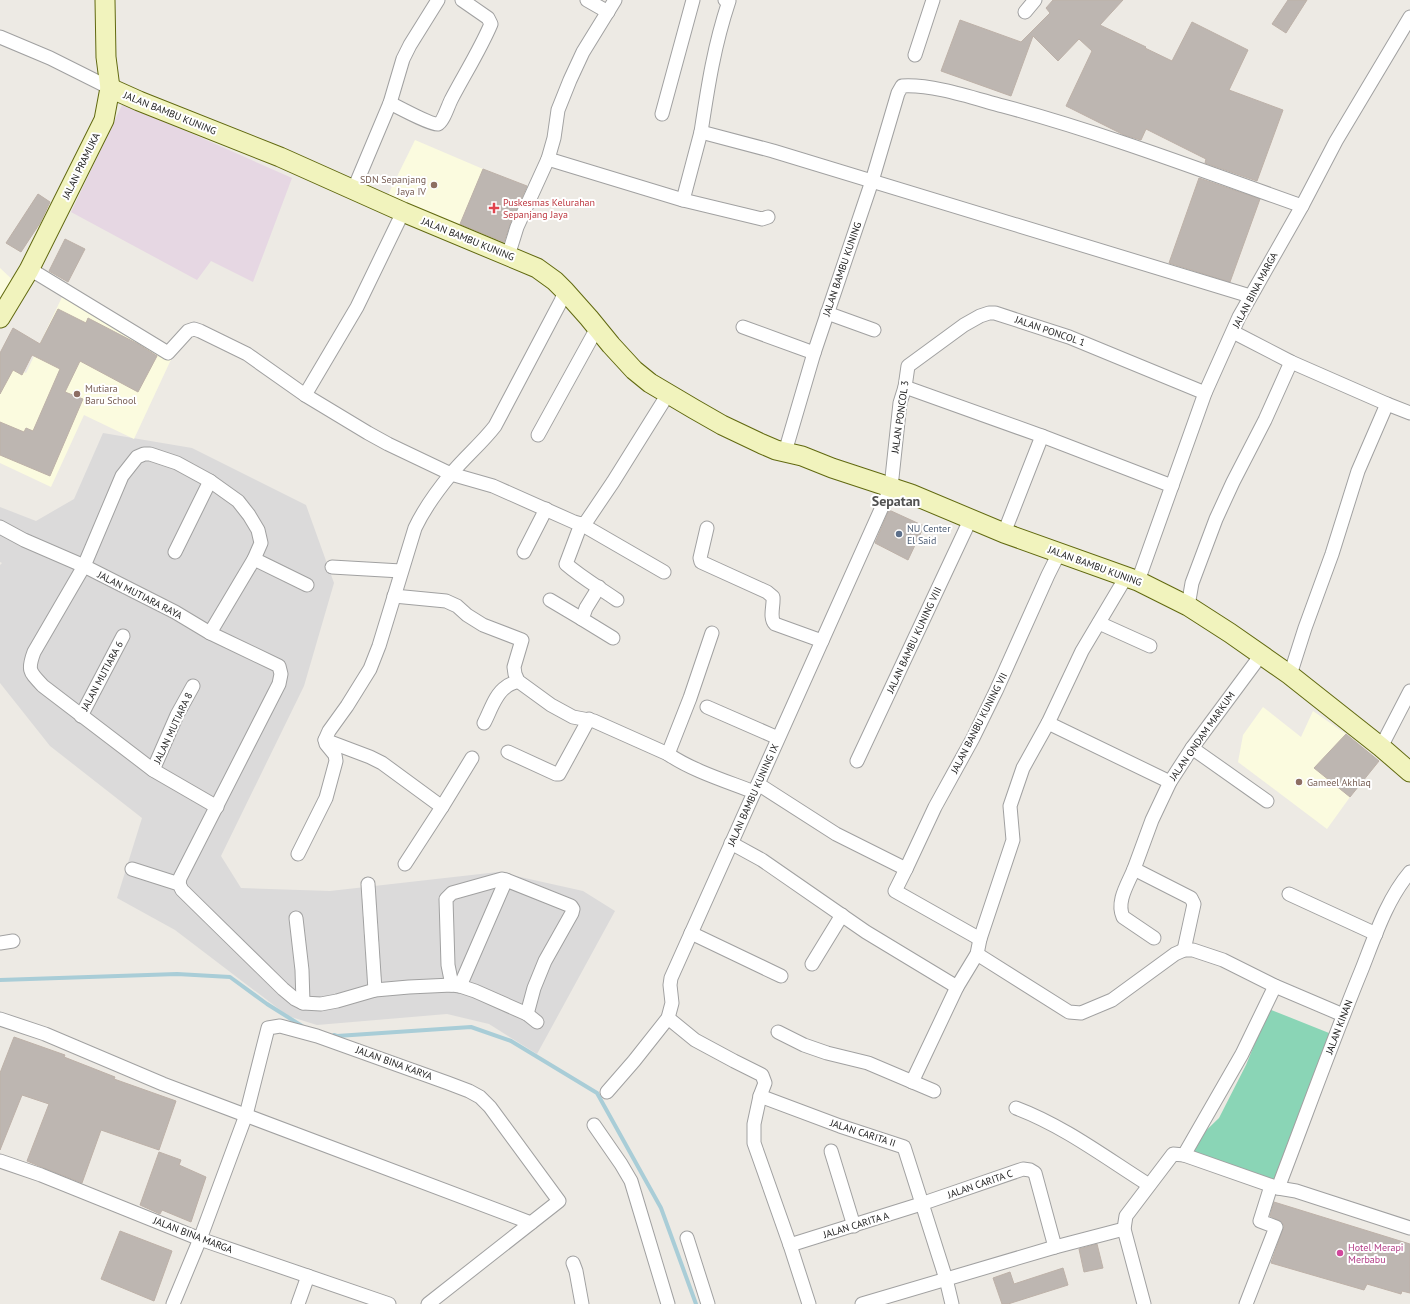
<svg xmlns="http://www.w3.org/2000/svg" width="1410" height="1304" font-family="'PT Sans',sans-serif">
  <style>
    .residential { fill: #dbdada }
    .industrial { fill: #e6d7e3 }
    .education { fill: #fbfbdf }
    .pitch { fill: #8ad5b6 }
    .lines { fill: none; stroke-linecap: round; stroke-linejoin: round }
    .stream { stroke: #a9cdd7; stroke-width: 4 }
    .building { fill: #bdb6b1; stroke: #bdb1a8 }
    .street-casing { stroke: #a1a1a1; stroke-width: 15 }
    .secondary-casing { stroke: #616910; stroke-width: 21 }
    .street { stroke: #fff; stroke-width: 13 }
    .secondary { stroke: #f1f3bd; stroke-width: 19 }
    .education-dot { fill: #8d6e63; stroke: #fff; stroke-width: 1.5 }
    .health-dot { fill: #e0444e; stroke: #fff; stroke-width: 1.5 }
    .service-dot { fill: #5c6f8a; stroke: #fff; stroke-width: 1.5 }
    .hotel-dot { fill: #d1479c; stroke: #fff; stroke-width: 1.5 }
    .labels { text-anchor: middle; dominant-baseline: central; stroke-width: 4; stroke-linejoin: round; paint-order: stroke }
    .street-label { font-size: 10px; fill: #1d1d1d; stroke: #fff }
    .education-label { font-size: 10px; fill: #785e54; stroke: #fff; text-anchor: start }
    .health-label { font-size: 10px; fill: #be3a42; stroke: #fff; text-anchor: start }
    .service-label { font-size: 10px; fill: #4e5e75; stroke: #fff; text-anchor: start }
    .hotel-label { font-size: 10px; fill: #b23c85; stroke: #fff; text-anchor: start }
    .district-label { font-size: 14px; font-weight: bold; fill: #505050; stroke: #fff }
  </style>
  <rect width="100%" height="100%" fill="#edeae4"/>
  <path class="residential" d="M 103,433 L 192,448 L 306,505 L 334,583 L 304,686 L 221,856 L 241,888 L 330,891 L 498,872 L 583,891 L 615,911 L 537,1054 L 489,1024 L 447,1014 L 317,1025 L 288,1016 L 175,930 L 117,898 L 142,818 L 50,746 L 0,683 L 0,565 L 2,563 L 0,562 L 0,507 L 36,521 L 74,499 Z"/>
  <path class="industrial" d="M 123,103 L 292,178 L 253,282 L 211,261 L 197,280 L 71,212 Z"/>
  <g class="education">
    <path d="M 415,140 L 483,169 L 458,229 L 385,201 Z"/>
    <path d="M 0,268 L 16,283 L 0,310 Z"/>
    <path d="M 62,297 L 175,351 L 134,439 L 84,415 L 51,487 L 0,463 L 0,361 L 26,373 Z"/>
    <path d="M 1263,707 L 1301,737 L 1313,711 L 1346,734 L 1315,768 L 1350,797 L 1327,829 L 1238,762 L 1243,735 Z"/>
  </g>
  <path class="pitch" d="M 1269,1009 L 1334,1035 L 1277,1185 L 1187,1149 L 1219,1118 L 1246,1065 Z"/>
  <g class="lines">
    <g class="stream">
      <path d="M 0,980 L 177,974 L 230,977 L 267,1004 L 302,1026"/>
      <path d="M 334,1035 L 337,1036 L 471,1027 L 511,1041 L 597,1093 L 661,1208 L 696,1304"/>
    </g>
  </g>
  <g class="building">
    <path d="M 1053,0 L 1123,0 L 1100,25 L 1146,47 L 1145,48 L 1172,61 L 1192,22 L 1248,50 L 1229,90 L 1283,110 L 1257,181 L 1205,163 L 1206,159 L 1146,129 L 1141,140 L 1124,135 L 1066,106 L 1092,51 L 1079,39 L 1058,61 L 1033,36 L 1011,96 L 941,71 L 960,20 L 1021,42 L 1050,13 L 1046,8 Z"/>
    <path d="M 1288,0 L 1307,0 L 1286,33 L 1272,24 Z"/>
    <path d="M 483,169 L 527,186 L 510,224 L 504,242 L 460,224 Z"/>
    <path d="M 1199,178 L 1260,199 L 1230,282 L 1169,263 Z"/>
    <path d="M 38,194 L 50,202 L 40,223 L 21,252 L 6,243 Z"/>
    <path d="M 65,239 L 85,249 L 68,282 L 49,271 Z"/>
    <path d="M 58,309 L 86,323 L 88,318 L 138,344 L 157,356 L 138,392 L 80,361 L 65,392 L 83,399 L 50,476 L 0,455 L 0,422 L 24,432 L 26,428 L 33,431 L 60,369 L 32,355 L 22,375 L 13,370 L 0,394 L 0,353 L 13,328 L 40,344 Z"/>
    <path d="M 889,510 L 924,526 L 908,560 L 875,543 Z"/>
    <path d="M 1346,734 L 1379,761 L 1350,797 L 1314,768 Z"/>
    <path d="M 14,1037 L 65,1055 L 64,1057 L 115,1077 L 114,1079 L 176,1101 L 159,1150 L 101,1130 L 82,1183 L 39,1166 L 27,1161 L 49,1104 L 22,1095 L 0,1150 L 0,1073 Z"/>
    <path d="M 159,1152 L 181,1160 L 179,1165 L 206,1177 L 191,1222 L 162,1210 L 160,1214 L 140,1205 Z"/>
    <path d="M 1274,1202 L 1410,1244 L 1410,1293 L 1402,1291 L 1401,1294 L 1367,1284 L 1364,1290 L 1271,1263 L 1284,1226 L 1282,1222 L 1270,1216 Z"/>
    <path d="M 120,1231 L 172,1251 L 154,1301 L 101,1279 Z"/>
    <path d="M 1097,1244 L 1103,1268 L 1084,1272 L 1079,1249 Z"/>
    <path d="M 1063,1268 L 1068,1285 L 1008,1304 L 1002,1304 L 993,1278 L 1010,1272 L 1014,1284 Z"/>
  </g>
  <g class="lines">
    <defs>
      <g id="street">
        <path d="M 587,0 L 608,12"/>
        <path d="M 725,0 L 729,1 C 714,46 708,86 701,132 L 773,151 L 1250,296"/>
        <path d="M 1025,12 L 1035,0"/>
        <path d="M 0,37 L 50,58 L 110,88"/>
        <path d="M 915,55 L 933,0"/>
        <path d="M 390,103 C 398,107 431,125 438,124 C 443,122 448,106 451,100 C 464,75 480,50 491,24 L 488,18 L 462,0"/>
        <path d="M 662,114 L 693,0"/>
        <path d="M 548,159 L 683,200 L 762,219 L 768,217"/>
        <path d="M 353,191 L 390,103 L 403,59 L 410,45 L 438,0"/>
        <path d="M 683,200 L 701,132"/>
        <path d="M 508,256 L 517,227 L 548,159 L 554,138 L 558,110 L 570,80 L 583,52 L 615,0"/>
        <path d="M 29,270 L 38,274 L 168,353 L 188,331 L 194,329 L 200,331 L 247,354 L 305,395 L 368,433 L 388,444 L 451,474 L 493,486 L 574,522 L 581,524 L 664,572"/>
        <path d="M 827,313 L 874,330"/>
        <path d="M 743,327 L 814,353"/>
        <path d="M 1233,332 L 1291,362 L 1387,404 L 1410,413"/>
        <path d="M 905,387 L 1042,436 L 1172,486"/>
        <path d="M 305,395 L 357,307 L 403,212"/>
        <path d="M 538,435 L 597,328"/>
        <path d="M 785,452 L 814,353 L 872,181 L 898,93 L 902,86 C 933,84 973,98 1003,106 C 1104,133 1203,171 1302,206"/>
        <path d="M 0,527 L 24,540 L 84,566 L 175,612 L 210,633 L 279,666 L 281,674 L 279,684 L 180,878 L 179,884"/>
        <path d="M 707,528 L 700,558 L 701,562 L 767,592 L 773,597 C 774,605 769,618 775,624 L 822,641"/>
        <path d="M 1004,533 L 1042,436"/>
        <path d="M 175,552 L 210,481"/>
        <path d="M 524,552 L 546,509"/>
        <path d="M 254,559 L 307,585"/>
        <path d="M 332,567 L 401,571"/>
        <path d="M 1138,581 L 1205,393 L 1239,317 L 1302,206 L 1336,141 L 1410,17"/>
        <path d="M 599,587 L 586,608 L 582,619 L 613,638"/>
        <path d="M 394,596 L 446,601 L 457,606 L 467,615 L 483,625 L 522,640 L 514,667 L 515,674 L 518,681 L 551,705 L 573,717 L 594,721 L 668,754 L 690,698 L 712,633"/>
        <path d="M 550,600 L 582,619"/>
        <path d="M 617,600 C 600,588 582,578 566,564 L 581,524 L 586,522 L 613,482 L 668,394"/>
        <path d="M 1188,606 L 1192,583 L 1216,519 L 1233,482 L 1265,420 L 1291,362"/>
        <path d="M 1099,623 L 1150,646"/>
        <path d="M 210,633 L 254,559 L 261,543 L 258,530 L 249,515 L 238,501 L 210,481 L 177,463 L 150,454 L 144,454 L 137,457 L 122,476 L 84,566 L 34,652 C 27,671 30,672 43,686 L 153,770 L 217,807"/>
        <path d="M 1290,675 L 1305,628 L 1332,554 L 1358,471 L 1387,404"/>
        <path d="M 707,707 L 778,738"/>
        <path d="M 81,716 L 123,636"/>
        <path d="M 484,723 C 490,712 495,694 506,687 C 509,684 514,683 518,681"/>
        <path d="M 1048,723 L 1170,782"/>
        <path d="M 325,740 L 370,757 L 382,763 L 442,807 L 472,758"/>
        <path d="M 1381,747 L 1410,691"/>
        <path d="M 1192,748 L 1267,801"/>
        <path d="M 508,752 L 556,774 L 559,774 L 589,719"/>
        <path d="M 668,754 C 693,771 726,781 754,792"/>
        <path d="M 857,761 L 971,518"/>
        <path d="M 153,770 L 177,715 L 193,686"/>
        <path d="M 758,784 L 836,834 L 906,869"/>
        <path d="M 731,843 L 762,860 L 866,932 L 957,987"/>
        <path d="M 298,854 L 326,798 L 336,761 L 335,755 L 326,744 L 325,740 L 329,731 L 347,706 L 370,669 L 379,646 L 415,528 C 424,509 437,491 451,474 C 465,457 482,443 495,426 L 561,301 L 565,291"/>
        <path d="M 405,864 L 442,807"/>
        <path d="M 132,869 L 179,884 L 182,890 L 283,989 L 295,999 L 303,1003 L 321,1004 L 337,1001 L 375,990 L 409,987 L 452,985 L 460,986 L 475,991 L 527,1014 L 537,1022"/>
        <path d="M 1134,869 C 1128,884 1116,901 1123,917 L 1154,938"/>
        <path d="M 368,884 L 375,990"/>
        <path d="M 1289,894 L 1376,934"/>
        <path d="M 296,918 L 302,970 L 303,1003"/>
        <path d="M 691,933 L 781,976"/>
        <path d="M 980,939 L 895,891 L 906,869 L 935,807 L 973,738 L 996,691 L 1048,575 L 1059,553"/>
        <path d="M 0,943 L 13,941"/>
        <path d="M 1184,950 L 1194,904 L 1191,898 L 1134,869 L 1152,820 L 1170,782 L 1192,748 L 1261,655"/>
        <path d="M 977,954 L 1069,1012 L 1081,1013 L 1112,1000 L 1175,954 L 1184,950 L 1193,950 L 1223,960 L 1275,986 L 1343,1015"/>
        <path d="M 812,964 L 842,915"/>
        <path d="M 452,985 L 448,965 L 446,899 L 452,893 L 502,879 L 506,880 L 571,906 L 573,909 L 572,913 L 545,961 L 534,988 L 527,1014"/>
        <path d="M 460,986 L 506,880"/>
        <path d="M 668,1018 L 695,1040 L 734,1061 L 762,1075 L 765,1083 L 760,1096 L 754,1124 L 754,1143 L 790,1245 L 809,1304"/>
        <path d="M 0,1019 L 45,1034 L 163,1084 L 531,1223"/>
        <path d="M 778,1032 L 804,1045 L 827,1053 L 868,1063 L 934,1091"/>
        <path d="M 912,1082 L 957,987 L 977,954 L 980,939 L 1013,840 L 1010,806 L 1023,768 L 1048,723 L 1082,651 L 1126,577"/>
        <path d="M 607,1092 L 634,1061 L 668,1018 L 672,1003 L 670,985 L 671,978 L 891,487 L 900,403 L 905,387 L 908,366 L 964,325 L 980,316 L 989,313 L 995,313 L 1069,337 L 1205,393"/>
        <path d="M 760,1096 L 840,1126 L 904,1147 L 946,1279 L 952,1304"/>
        <path d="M 1016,1108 C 1064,1126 1106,1158 1149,1185"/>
        <path d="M 594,1125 L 621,1164 L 631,1181 L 668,1304"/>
        <path d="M 831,1151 L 854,1226"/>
        <path d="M 1184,1155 L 1242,1054 L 1275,986"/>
        <path d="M 0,1161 L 41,1175 L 200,1239 L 389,1304"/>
        <path d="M 1278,1188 C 1306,1115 1332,1042 1362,969 C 1375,936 1387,899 1410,872"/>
        <path d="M 687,1238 L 708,1304"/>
        <path d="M 790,1245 L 921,1204 L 1023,1169 L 1030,1170 L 1035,1173 L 1055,1247"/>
        <path d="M 573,1263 L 576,1271 L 582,1304"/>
        <path d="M 173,1304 L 200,1239 L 246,1115 L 268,1028 L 280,1026 L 317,1036 L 448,1083 L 469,1091 L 480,1097 L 490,1107 L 559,1201 L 428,1304"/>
        <path d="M 298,1304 L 308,1276"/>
        <path d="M 862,1304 L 1055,1247 L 1124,1229"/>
        <path d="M 1144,1304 L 1124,1229 L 1126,1216 L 1173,1154 L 1184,1155 L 1278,1188 L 1296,1191 L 1410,1228"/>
        <path d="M 1246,1304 L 1276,1227 L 1260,1221 L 1271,1186"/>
      </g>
      <g id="secondary">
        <path d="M 110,88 L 139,101 L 280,157 L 403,212 L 537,268 L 555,281 L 565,291 L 589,318 L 611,345 L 634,370 L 650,383 L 694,409 L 722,425 L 762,444 L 776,450 L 802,456 L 832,468 L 911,494 L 1004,533 L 1138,581 L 1188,606 L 1230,633 L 1290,675 L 1381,747 L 1410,772"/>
        <path d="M 0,318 L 29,270 L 104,120 L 110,88 L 106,57 L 105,0"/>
      </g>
    </defs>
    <use href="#street" class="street-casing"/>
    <use href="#secondary" class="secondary-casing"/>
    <use href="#street" class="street"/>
    <use href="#secondary" class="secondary"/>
  </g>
  <g class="education-dot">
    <circle cx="434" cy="185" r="4"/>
    <circle cx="77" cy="394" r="4"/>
    <circle cx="1299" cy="782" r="4"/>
  </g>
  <path class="health-dot" d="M492 202h4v4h4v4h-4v4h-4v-4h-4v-4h4z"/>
  <circle class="service-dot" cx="899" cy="534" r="4"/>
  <circle class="hotel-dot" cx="1340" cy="1253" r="4"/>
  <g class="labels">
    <g class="street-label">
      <text transform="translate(170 113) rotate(22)">JALAN BAMBU KUNING</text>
      <text transform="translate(81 166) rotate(-64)">JALAN PRAMUKA</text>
      <text transform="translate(468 239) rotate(22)">JALAN BAMBU KUNING</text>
      <text transform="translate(842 269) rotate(-71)">JALAN BAMBU KUNING</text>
      <text transform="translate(1255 290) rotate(-62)">JALAN BINA MARGA</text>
      <text transform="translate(1050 331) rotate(19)">JALAN PONCOL 1</text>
      <text transform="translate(900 417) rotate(-82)">JALAN PONCOL 3</text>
      <text transform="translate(1095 566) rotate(20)">JALAN BAMBU KUNING</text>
      <text transform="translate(140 595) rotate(27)">JALAN MUTIARA RAYA</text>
      <text transform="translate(914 640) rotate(-65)">JALAN BAMBU KUNING VIII</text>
      <text transform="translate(102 676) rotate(-62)">JALAN MUTIARA 6</text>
      <text transform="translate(979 723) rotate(-63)">JALAN BANBU KUNING VII</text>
      <text transform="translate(173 728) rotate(-65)">JALAN MUTIARA 8</text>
      <text transform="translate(1202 736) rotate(-55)">JALAN ONDAM MARKUM</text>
      <text transform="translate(753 795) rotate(-66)">JALAN BAMBU KUNING IX</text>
      <text transform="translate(1339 1027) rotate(-69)">JALAN KINAN</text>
      <text transform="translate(394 1063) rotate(20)">JALAN BINA KARYA</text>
      <text transform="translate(863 1133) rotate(18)">JALAN CARITA II</text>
      <text transform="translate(980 1184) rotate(-19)">JALAN CARITA C</text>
      <text transform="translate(856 1225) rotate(-17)">JALAN CARITA A</text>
      <text transform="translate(193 1235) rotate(21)">JALAN BINA MARGA</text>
    </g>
    <g class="education-label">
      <text x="426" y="179" text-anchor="end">SDN Sepanjang<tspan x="426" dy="12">Jaya IV</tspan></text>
      <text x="85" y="388">Mutiara<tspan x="85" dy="12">Baru School</tspan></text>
      <text x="1307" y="782">Gameel Akhlaq</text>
    </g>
    <g class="health-label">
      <text x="503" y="202">Puskesmas Kelurahan<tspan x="503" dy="12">Sepanjang Jaya</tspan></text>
    </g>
    <g class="service-label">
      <text x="907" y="528">NU Center<tspan x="907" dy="12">El Said</tspan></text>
    </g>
    <g class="hotel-label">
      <text x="1348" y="1247">Hotel Merapi<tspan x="1348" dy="12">Merbabu</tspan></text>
    </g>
    <g class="district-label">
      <text x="896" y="501">Sepatan</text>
    </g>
  </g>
</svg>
